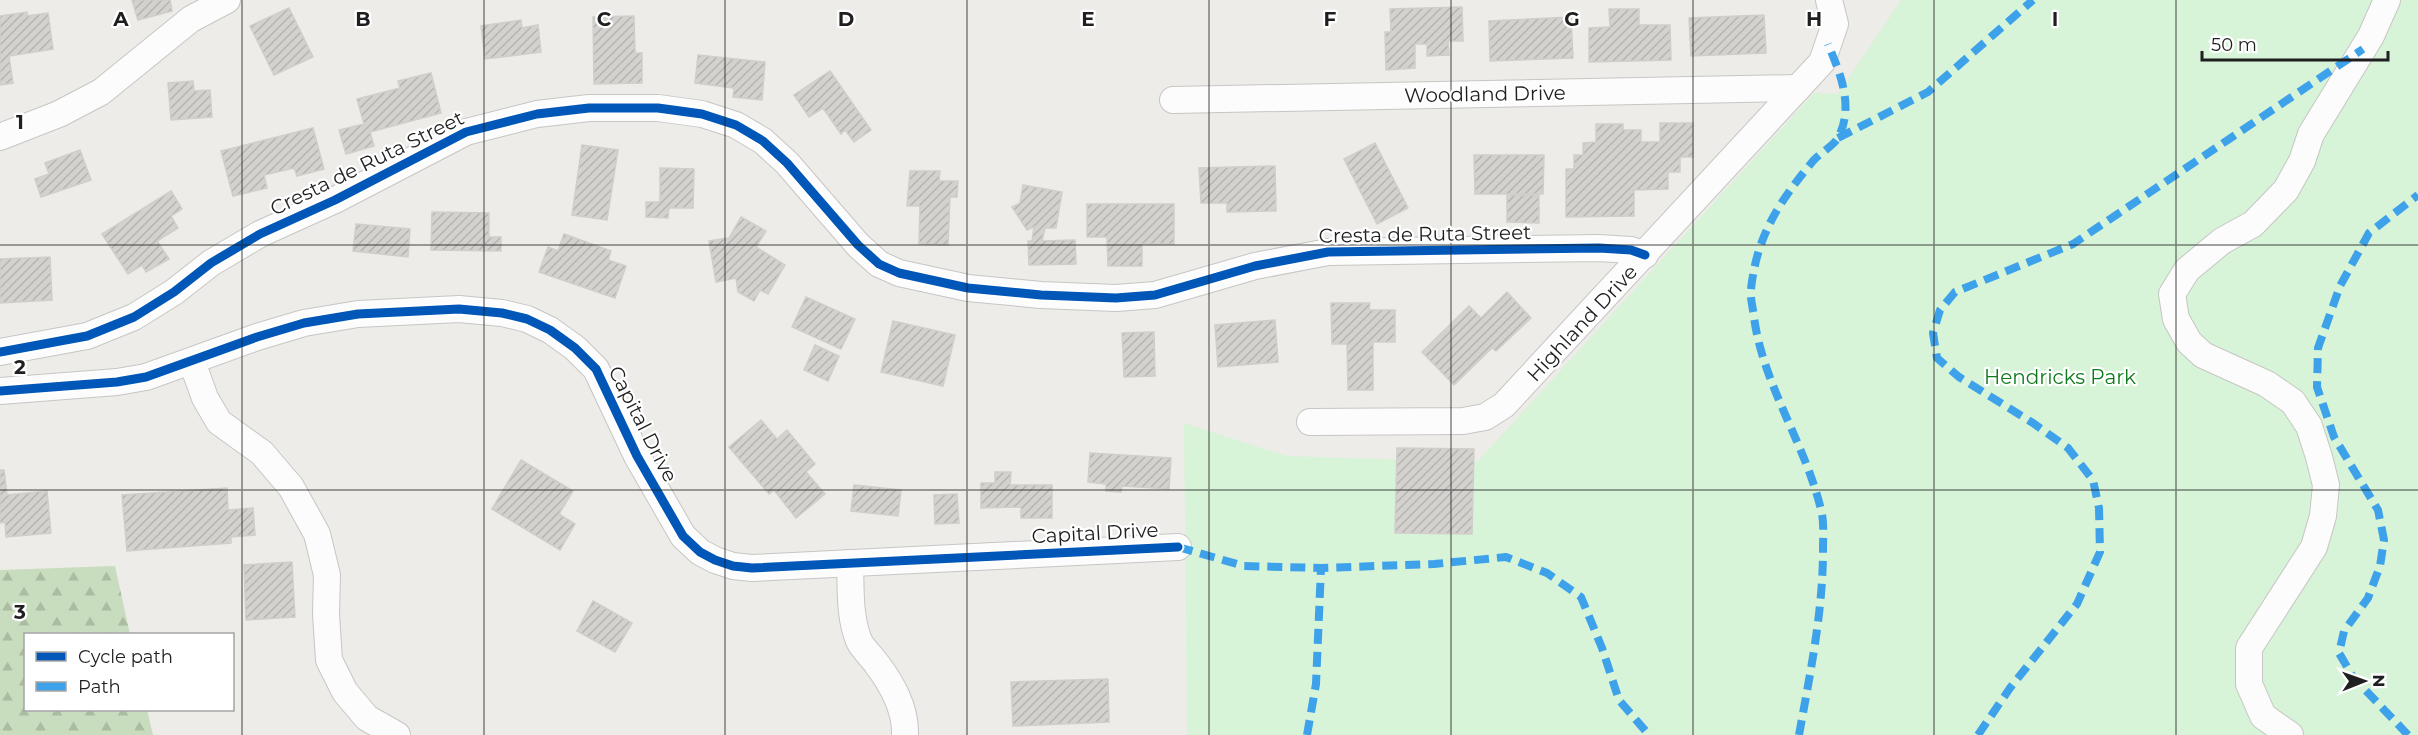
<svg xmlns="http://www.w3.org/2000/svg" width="2418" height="735" font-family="Montserrat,sans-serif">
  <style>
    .forest { fill: url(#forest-firs) }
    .park { fill: #d7f3d8 }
    .building { fill: url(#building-hatch); stroke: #d1ceca; stroke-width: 1.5 }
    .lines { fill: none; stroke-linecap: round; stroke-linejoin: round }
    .street-casing { stroke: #c6c6c4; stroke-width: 28 }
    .street { stroke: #fcfcfc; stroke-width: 26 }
    .quiet { stroke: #3da2ea; stroke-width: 8; stroke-dasharray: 15 8; stroke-linecap: butt }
    .cycleway-casing { stroke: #fff; stroke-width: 13 }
    .cycleway { stroke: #0057b8; stroke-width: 9 }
    .grid { fill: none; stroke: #1f1f1f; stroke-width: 1.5; stroke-opacity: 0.55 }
    .labels { text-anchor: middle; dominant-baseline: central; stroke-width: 4.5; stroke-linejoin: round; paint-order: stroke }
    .street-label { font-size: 20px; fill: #1f1f1f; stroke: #fff }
    .park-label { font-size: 20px; fill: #107b1d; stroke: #fff }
    .grid-label { font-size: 20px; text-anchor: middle; font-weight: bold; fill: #1f1f1f; stroke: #fff; stroke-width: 4.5; stroke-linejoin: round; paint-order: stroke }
  </style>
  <defs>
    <pattern id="forest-firs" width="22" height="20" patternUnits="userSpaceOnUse" patternTransform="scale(1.5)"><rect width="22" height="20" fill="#c8dcbe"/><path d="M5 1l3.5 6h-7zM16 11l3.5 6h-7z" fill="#abbca3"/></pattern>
    <pattern id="building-hatch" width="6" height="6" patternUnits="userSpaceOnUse" patternTransform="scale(1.5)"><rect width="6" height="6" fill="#d4d2cf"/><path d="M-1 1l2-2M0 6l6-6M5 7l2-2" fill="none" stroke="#b6b4b1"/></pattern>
  </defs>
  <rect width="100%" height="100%" fill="#eeece8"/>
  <path class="forest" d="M 115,566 L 130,634 L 26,634 L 26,710 L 147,710 L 153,735 L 0,735 L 0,570 Z"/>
  <path class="park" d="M 1901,0 L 2418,0 L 2418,735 L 1187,735 L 1184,423 L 1287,456 L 1477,462 L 1814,93 L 1838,94 Z"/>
  <g class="building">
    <path d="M 132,0 L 170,0 L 172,11 L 138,20 Z"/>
    <path d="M 1462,7 L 1463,41 L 1448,41 L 1449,55 L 1427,56 L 1427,44 L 1415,44 L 1415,68 L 1386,70 L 1385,32 L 1391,32 L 1390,9 Z"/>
    <path d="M 289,8 L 313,57 L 274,75 L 250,26 Z"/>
    <path d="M 1609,9 L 1639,9 L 1639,25 L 1670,25 L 1671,60 L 1589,62 L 1589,28 L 1610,27 Z"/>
    <path d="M 27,12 L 27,16 L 48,13 L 53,49 L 9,56 L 13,83 L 0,85 L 0,16 Z"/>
    <path d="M 1764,15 L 1766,53 L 1691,56 L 1689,18 Z"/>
    <path d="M 634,16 L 635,53 L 642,53 L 642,83 L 594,84 L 593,17 Z"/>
    <path d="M 1571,17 L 1573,58 L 1490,61 L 1489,21 Z"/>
    <path d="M 521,20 L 522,28 L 538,25 L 541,52 L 485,59 L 481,26 Z"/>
    <path d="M 698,55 L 765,62 L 762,100 L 733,97 L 734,88 L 695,83 Z"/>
    <path d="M 830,71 L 871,130 L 854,142 L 845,130 L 841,134 L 823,108 L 809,117 L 794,95 Z"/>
    <path d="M 431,73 L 441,113 L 370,132 L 374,146 L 346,154 L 339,130 L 364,124 L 357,99 L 400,88 L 398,81 Z"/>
    <path d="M 193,81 L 194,91 L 210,90 L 212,117 L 171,120 L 168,83 Z"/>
    <path d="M 1660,123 L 1693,123 L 1693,157 L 1680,157 L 1680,172 L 1668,172 L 1668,189 L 1634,190 L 1634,216 L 1566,217 L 1566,169 L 1574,169 L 1574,155 L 1583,155 L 1583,143 L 1596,142 L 1596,124 L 1623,124 L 1623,130 L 1641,130 L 1641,142 L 1660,142 Z"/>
    <path d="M 313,128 L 324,169 L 297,176 L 294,168 L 264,175 L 267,188 L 233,196 L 221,151 Z"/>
    <path d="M 1375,143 L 1408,208 L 1377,224 L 1344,159 Z"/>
    <path d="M 582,145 L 618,150 L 607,220 L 572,215 Z"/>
    <path d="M 80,150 L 91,180 L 41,197 L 35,179 L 49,174 L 45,163 Z"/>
    <path d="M 1474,155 L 1544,155 L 1543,194 L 1475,194 Z"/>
    <path d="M 1275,166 L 1276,211 L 1227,212 L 1227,203 L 1201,203 L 1199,168 Z"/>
    <path d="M 660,168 L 694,169 L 693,208 L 669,208 L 668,218 L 646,217 L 646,202 L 660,202 Z"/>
    <path d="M 910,171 L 940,171 L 939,181 L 958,181 L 957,197 L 950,197 L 948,245 L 919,244 L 920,206 L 907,206 Z"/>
    <path d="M 1023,185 L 1062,192 L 1056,228 L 1045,228 L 1042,241 L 1075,240 L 1076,264 L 1029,265 L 1028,241 L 1032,241 L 1034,227 L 1027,230 L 1012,207 L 1020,203 Z"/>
    <path d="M 171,191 L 182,209 L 171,216 L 178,228 L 157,241 L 169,259 L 146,272 L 142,265 L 128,274 L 102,234 Z"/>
    <path d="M 1507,195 L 1539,195 L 1539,223 L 1507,222 Z"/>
    <path d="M 1087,204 L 1174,204 L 1174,244 L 1142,244 L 1142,266 L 1108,266 L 1107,237 L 1087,237 Z"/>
    <path d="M 432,212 L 489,213 L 489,237 L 501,237 L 501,251 L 431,250 Z"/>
    <path d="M 741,217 L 766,231 L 756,247 L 785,265 L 768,294 L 760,290 L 754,301 L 738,292 L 736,278 L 716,282 L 709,241 L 729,238 Z"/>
    <path d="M 356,224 L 410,229 L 408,257 L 353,251 Z"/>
    <path d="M 564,234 L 611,251 L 608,260 L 626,266 L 615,298 L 539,272 L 548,247 L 558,251 Z"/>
    <path d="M 50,257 L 52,300 L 0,303 L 0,259 Z"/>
    <path d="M 1507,292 L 1531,318 L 1496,351 L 1492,348 L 1454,385 L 1422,352 L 1469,306 L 1481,318 Z"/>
    <path d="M 806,297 L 855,319 L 841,349 L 792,327 Z"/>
    <path d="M 1331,303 L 1370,303 L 1369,310 L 1395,310 L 1395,342 L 1373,342 L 1373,390 L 1348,390 L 1347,344 L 1332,344 Z"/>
    <path d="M 1275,320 L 1278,362 L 1218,367 L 1215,325 Z"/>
    <path d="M 893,321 L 955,335 L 943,386 L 881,372 Z"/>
    <path d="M 1154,332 L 1155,376 L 1124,377 L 1122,333 Z"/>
    <path d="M 815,345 L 839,356 L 828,381 L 804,370 Z"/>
    <path d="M 761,420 L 777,439 L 787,430 L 815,464 L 806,472 L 825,494 L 796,518 L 774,490 L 769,494 L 729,447 Z"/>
    <path d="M 1397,448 L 1474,449 L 1472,534 L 1395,533 Z"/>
    <path d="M 1090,453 L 1171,458 L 1169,489 L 1122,486 L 1121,492 L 1106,491 L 1106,484 L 1088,482 Z"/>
    <path d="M 521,460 L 573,491 L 559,514 L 575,524 L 560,550 L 492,509 Z"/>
    <path d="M 0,470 L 4,470 L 7,495 L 47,491 L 51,533 L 6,537 L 5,522 L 0,523 Z"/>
    <path d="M 995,472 L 1011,472 L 1010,485 L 1052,485 L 1052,518 L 1021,518 L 1021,507 L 981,508 L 981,483 L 995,483 Z"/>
    <path d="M 854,485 L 901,490 L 898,516 L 851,511 Z"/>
    <path d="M 227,488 L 228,510 L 253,508 L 255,535 L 231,537 L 231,543 L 127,551 L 122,495 Z"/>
    <path d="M 957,494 L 959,523 L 935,524 L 934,495 Z"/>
    <path d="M 292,562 L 295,617 L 246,620 L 244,565 Z"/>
    <path d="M 593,601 L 632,623 L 615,652 L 577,631 Z"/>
    <path d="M 1108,679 L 1109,722 L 1013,726 L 1011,682 Z"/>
  </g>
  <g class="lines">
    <defs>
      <g id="street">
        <path d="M 1173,100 L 1798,88"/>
        <path d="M 0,137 L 59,114 L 101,92 L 191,19 L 227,0"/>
        <path d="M 0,352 L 87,336 L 134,317 L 174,292 L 211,263 L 260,234 L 335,200 L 466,132 L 537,114 L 589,108 L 658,108 L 702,114 L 736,125 L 763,141 L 787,163 L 858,245 L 879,264 L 899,273 L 968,288 L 1041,295 L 1116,298 L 1155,295 L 1255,266 L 1328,252 L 1599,248 L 1631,250 L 1645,255"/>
        <path d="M 192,362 L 205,398 L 219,422 L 262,453 L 291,487 L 317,534 L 327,575 L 326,614 L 329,660 L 345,692 L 367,718 L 397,735"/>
        <path d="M 0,391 L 117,382 L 146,377 L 257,337 L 304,323 L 358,314 L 459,309 L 502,313 L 527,319 L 550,330 L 575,348 L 596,369 L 637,456 L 683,536 L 700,552 L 715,560 L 733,566 L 752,568 L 1178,547"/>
        <path d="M 1310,422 L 1463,421 L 1485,417 L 1504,405 L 1822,62 L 1835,24 L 1829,0"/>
        <path d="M 850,563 C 851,589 849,616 859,641 C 863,649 871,656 876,663 C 892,684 906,708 905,735"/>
        <path d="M 2290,735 L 2263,716 L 2249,684 L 2249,648 L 2314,547 L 2323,516 L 2326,485 L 2319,457 L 2309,426 L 2293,402 L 2267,384 L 2203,355 L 2189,342 L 2176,319 L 2172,294 L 2187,270 L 2222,241 L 2253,224 L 2286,190 L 2302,161 L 2311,134 L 2371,36 L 2387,0"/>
      </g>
    </defs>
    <use href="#street" class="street-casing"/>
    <use href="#street" class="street"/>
    <g class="quiet">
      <path d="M 1838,138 L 1928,92 L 2033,0"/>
      <path d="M 1178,547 L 1244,566 L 1321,568 L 1434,564 L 1506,557 L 1547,573 L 1581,597 L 1602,648 L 1619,700 L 1649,735"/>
      <path d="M 1307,735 L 1316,684 L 1321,568"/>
      <path d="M 1799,735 C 1810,674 1823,612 1823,550 C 1823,538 1824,525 1822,514 C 1807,446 1763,386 1754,317 C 1753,308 1750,298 1751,289 C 1757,235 1779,202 1813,161 C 1821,152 1834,146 1839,136 C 1854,105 1840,73 1828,44"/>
      <path d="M 1978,735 L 2010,688 L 2077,604 L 2100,552 L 2099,508 L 2093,480 L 2068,448 L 2033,423 L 1959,377 L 1937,358 L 1933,333 L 1940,310 L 1955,292 L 2073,244 L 2363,49"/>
      <path d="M 2408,735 L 2353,677 L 2339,653 L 2344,631 L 2368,598 L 2380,566 L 2384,540 L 2378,510 L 2334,437 L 2317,387 L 2318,348 L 2340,286 L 2369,233 L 2418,195"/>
    </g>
    <defs>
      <g id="cycleway">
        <path d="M 0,352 L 87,336 L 134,317 L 174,292 L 211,263 L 260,234 L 335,200 L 466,132 L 537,114 L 589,108 L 658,108 L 702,114 L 736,125 L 763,141 L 787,163 L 858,245 L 879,264 L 899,273 L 968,288 L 1041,295 L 1116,298 L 1155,295 L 1255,266 L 1328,252 L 1599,248 L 1631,250 L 1645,255"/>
        <path d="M 0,391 L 117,382 L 146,377 L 257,337 L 304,323 L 358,314 L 459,309 L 502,313 L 527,319 L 550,330 L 575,348 L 596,369 L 637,456 L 683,536 L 700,552 L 715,560 L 733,566 L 752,568 L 1178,547"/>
      </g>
    </defs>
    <use href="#cycleway" class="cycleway-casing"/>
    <use href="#cycleway" class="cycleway"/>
  </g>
  <path class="grid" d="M 242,0 L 242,735M 484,0 L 484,735M 725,0 L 725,735M 967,0 L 967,735M 1209,0 L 1209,735M 1451,0 L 1451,735M 1693,0 L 1693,735M 1934,0 L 1934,735M 2176,0 L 2176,735M 0,245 L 2418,245M 0,490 L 2418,490"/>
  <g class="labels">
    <g class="street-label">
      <text transform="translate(1485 94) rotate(-1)">Woodland Drive</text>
      <text transform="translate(367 163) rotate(-26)">Cresta de Ruta Street</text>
      <text transform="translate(1425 234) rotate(-1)">Cresta de Ruta Street</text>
      <text transform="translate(1582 323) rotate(-47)">Highland Drive</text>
      <text transform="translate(643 424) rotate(63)">Capital Drive</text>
      <text transform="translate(1095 533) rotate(-3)">Capital Drive</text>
    </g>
    <g class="park-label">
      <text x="2060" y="377">Hendricks Park</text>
    </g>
  </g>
  <g class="grid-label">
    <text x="121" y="26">A</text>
    <text x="363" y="26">B</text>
    <text x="604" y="26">C</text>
    <text x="846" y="26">D</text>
    <text x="1088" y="26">E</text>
    <text x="1330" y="26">F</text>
    <text x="1572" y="26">G</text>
    <text x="1814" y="26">H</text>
    <text x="2055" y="26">I</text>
    <text x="20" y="129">1</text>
    <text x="20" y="374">2</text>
    <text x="20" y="619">3</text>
  </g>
  <rect x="24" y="633" width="210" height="78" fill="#ffffff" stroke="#a5a5a5" stroke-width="1.5"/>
  <rect x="36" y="652" width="30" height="9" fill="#0057b8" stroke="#a5a5a5" stroke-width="1.5"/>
  <text x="78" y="663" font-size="18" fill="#1f1f1f">Cycle path</text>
  <rect x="36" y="682" width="30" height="9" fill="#3da2ea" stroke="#a5a5a5" stroke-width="1.5"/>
  <text x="78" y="693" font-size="18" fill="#1f1f1f">Path</text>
  <g transform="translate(2364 681) rotate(89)" stroke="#ffffff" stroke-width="4.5" paint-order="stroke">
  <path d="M0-4.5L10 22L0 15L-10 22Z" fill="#1f1f1f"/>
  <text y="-9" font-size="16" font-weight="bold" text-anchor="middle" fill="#1f1f1f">N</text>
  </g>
  <path d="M2202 51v9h186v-9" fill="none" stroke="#1f1f1f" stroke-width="3"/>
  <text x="2211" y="51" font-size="18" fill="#1f1f1f" stroke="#ffffff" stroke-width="4.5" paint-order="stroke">50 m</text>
</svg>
